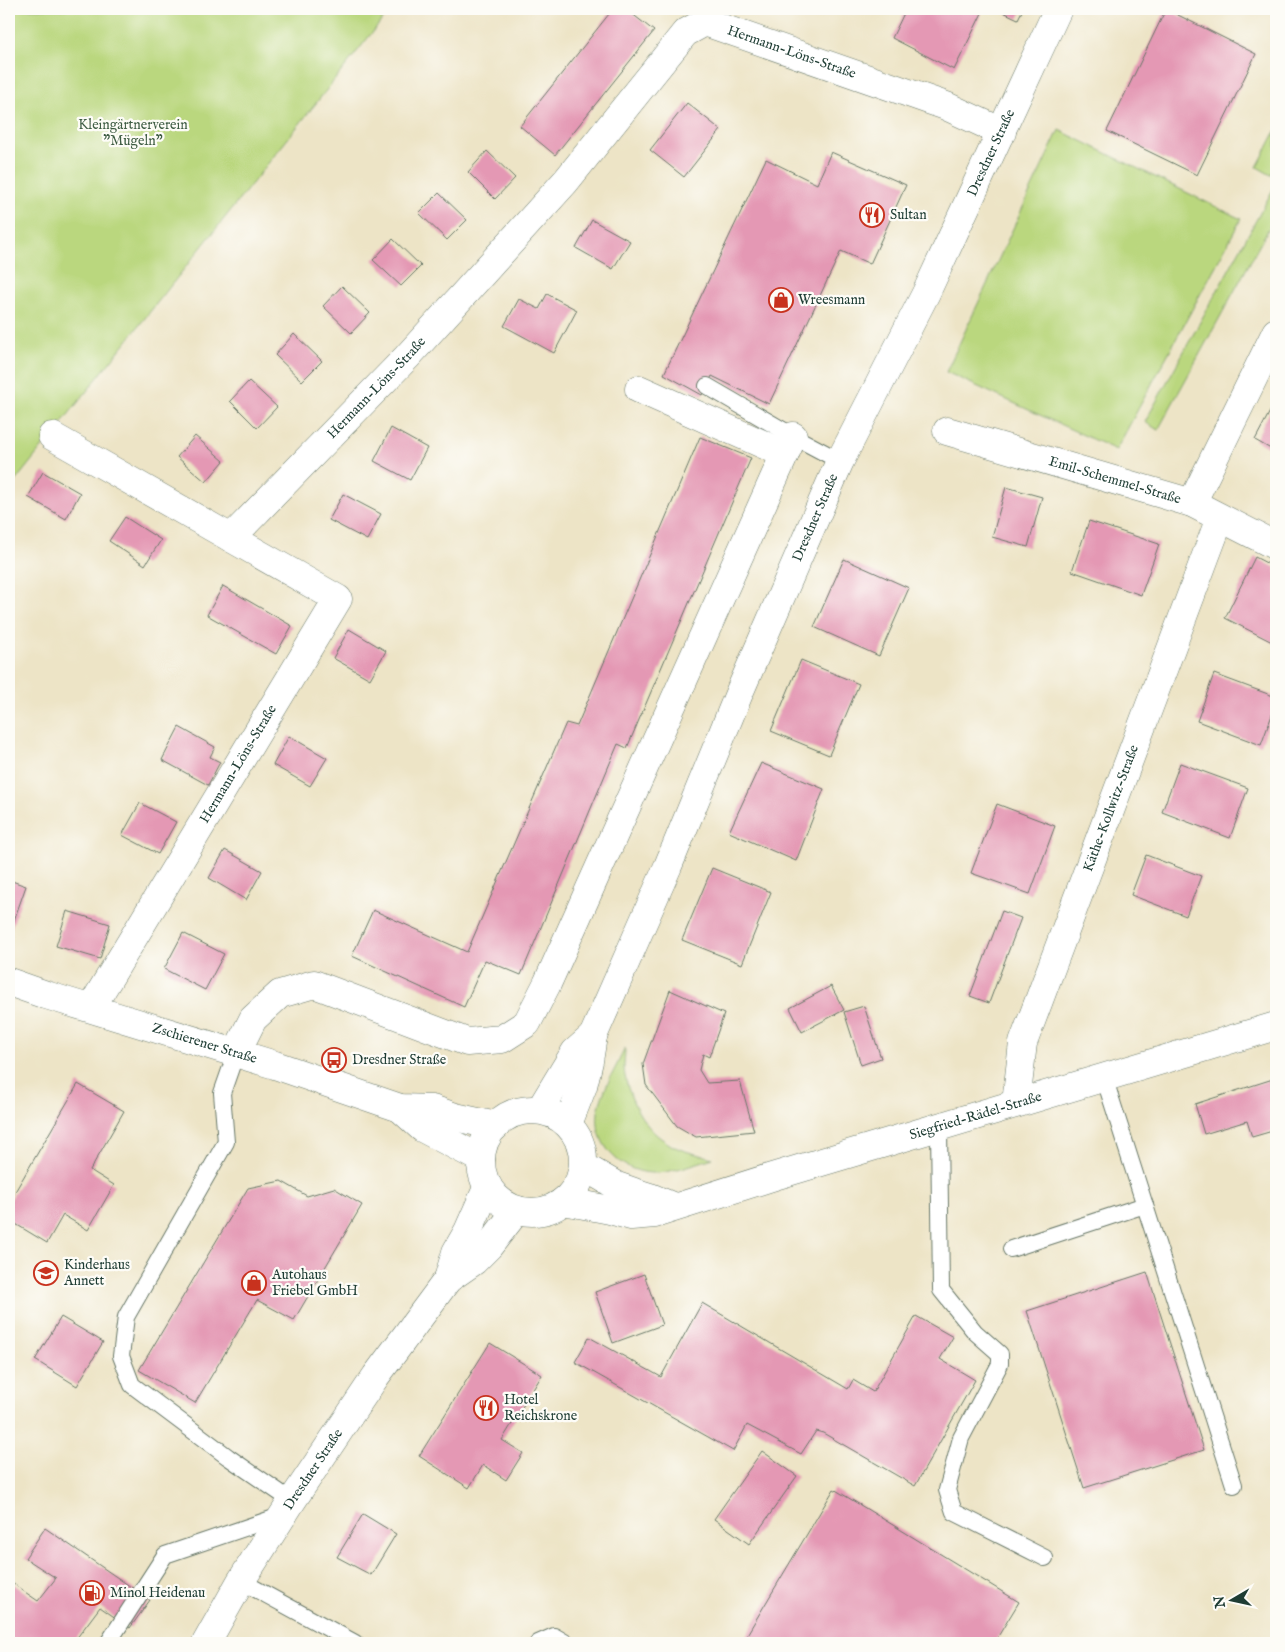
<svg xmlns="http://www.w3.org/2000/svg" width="1285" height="1652" font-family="'IM FELL English',serif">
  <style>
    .green { fill: #bad77e; stroke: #6c8a59 }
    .building { fill: #e498b4 }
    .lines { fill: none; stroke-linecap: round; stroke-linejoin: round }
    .lane-casing { stroke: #677767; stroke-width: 18 }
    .street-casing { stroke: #677767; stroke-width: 29 }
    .secondary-casing { stroke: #677767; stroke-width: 29 }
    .lane { stroke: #fff; stroke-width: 16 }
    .street { stroke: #fff; stroke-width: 28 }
    .secondary { stroke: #fff; stroke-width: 28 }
    .labels { text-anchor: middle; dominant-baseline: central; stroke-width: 4.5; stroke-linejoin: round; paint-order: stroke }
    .street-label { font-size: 14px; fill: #1f3d34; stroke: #fdfcf7 }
    .park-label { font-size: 14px; fill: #3e5c43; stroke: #fdfcf7 }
    .poi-label { font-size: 14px; fill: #1f3d34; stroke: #fdfcf7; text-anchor: start }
  </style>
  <rect width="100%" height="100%" fill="#fdfcf7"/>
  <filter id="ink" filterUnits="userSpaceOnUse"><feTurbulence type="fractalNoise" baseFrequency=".02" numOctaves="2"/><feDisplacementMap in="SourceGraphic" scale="10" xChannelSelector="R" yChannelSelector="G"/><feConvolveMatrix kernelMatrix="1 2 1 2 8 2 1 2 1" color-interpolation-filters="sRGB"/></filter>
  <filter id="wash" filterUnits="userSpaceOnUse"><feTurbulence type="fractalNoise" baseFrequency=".0096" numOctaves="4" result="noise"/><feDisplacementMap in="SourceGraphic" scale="20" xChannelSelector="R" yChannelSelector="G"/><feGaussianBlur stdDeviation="1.12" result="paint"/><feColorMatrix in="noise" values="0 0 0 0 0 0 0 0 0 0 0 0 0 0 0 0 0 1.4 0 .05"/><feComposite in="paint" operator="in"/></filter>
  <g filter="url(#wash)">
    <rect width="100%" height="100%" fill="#ede4c6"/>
    <g class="green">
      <path d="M 9,9 L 379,9 L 387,14 L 9,489 Z"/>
      <path d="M 1059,130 L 1241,219 L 1116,450 L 946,372 Z"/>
      <path d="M 1276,131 L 1276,165 L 1271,175 L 1257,167 Z"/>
      <path d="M 1276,184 L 1276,215 L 1158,430 L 1145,422 Z"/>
      <path d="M 625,1048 C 625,1057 623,1067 625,1076 C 630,1100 643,1127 665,1141 C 678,1151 697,1154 713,1158 C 697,1163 681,1169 665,1172 C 629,1179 593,1150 598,1112 C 602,1090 616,1068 625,1048 Z"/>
    </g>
    <g id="blocks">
      <g class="building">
        <path d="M 613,9 L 626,9 L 654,31 L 555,155 L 520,126 Z"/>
        <path d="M 906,9 L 984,9 L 954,70 L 892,38 Z"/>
        <path d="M 997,9 L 1023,9 L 1018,19 Z"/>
        <path d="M 1166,9 L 1256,54 L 1197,175 L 1107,131 Z"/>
        <path d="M 687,103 L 721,130 L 684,177 L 650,150 Z"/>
        <path d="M 487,151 L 515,178 L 495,199 L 468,172 Z"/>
        <path d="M 831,152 L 906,185 L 870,264 L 841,251 L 769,404 L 712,376 L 702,395 L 664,374 L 766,159 L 817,184 Z"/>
        <path d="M 439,193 L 467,220 L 447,240 L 419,213 Z"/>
        <path d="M 592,220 L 630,241 L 613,269 L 576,248 Z"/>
        <path d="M 393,239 L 421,266 L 401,286 L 373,260 Z"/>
        <path d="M 342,286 L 370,313 L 351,333 L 323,306 Z"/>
        <path d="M 547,294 L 577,310 L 554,353 L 504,326 L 519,299 L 539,309 Z"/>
        <path d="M 294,334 L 322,361 L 302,381 L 275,355 Z"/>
        <path d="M 249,381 L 277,407 L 257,428 L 230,401 Z"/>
        <path d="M 1276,400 L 1276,452 L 1255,440 Z"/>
        <path d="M 391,428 L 427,448 L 410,480 L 374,461 Z"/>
        <path d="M 195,436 L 224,461 L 206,482 L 177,457 Z"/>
        <path d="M 700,437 L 751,458 L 627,748 L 618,744 L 521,975 L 485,960 L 464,1007 L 352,956 L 373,910 L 467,952 L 566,723 L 577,726 Z"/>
        <path d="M 43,472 L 80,493 L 66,519 L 28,497 Z"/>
        <path d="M 1006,487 L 1042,497 L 1028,547 L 992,537 Z"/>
        <path d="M 343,494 L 381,514 L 367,540 L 329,520 Z"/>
        <path d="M 125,517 L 161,540 L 145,565 L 109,541 Z"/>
        <path d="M 1089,521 L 1159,544 L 1141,595 L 1072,571 Z"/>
        <path d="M 1255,557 L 1276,568 L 1276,644 L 1225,618 Z"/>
        <path d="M 844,559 L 909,588 L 879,656 L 814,627 Z"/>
        <path d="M 223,586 L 292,626 L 276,654 L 207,615 Z"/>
        <path d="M 349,629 L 386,651 L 370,679 L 333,658 Z"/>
        <path d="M 801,660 L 859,684 L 829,755 L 771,731 Z"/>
        <path d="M 1214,674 L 1276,697 L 1276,704 L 1261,745 L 1197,721 Z"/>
        <path d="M 179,727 L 215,747 L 210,757 L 220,762 L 208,785 L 162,760 Z"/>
        <path d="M 289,736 L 327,758 L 310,786 L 273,765 Z"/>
        <path d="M 761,763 L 824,789 L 796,861 L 729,832 Z"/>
        <path d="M 1180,763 L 1248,788 L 1230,838 L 1162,812 Z"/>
        <path d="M 140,803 L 176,822 L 158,854 L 122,835 Z"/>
        <path d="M 997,804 L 1055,826 L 1030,894 L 971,873 Z"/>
        <path d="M 225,850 L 262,871 L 246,900 L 209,878 Z"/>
        <path d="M 1146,855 L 1201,876 L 1186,916 L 1131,895 Z"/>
        <path d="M 712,868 L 771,892 L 742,964 L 682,940 Z"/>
        <path d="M 9,880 L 26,886 L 11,929 L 9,928 Z"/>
        <path d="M 67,911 L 110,924 L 100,959 L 56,946 Z"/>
        <path d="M 1002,911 L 1021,918 L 989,1003 L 970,996 Z"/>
        <path d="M 183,933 L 224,954 L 205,990 L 164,969 Z"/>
        <path d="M 831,986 L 844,1010 L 802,1032 L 790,1008 Z"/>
        <path d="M 670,990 L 724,1014 L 709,1057 L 703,1054 L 699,1070 L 707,1083 L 740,1081 L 754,1131 L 696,1137 L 677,1126 L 646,1085 L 643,1064 Z"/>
        <path d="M 864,1006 L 881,1058 L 861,1065 L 844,1012 Z"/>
        <path d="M 1276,1078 L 1276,1112 L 1272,1113 L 1276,1130 L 1252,1137 L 1247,1121 L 1204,1134 L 1195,1104 Z"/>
        <path d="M 78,1084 L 124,1111 L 90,1170 L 114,1185 L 88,1230 L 63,1215 L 47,1243 L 9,1220 L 9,1202 Z"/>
        <path d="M 281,1181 L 307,1196 L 334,1188 L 362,1205 L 294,1320 L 257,1300 L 195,1403 L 139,1370 L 248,1188 Z"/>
        <path d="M 1147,1272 L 1204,1450 L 1084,1488 L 1027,1311 Z"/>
        <path d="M 644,1274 L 662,1325 L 613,1343 L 595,1292 Z"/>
        <path d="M 702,1303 L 848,1389 L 853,1380 L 873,1392 L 916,1316 L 953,1337 L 940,1359 L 975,1380 L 915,1486 L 823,1433 L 816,1431 L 801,1454 L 747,1425 L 733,1451 L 575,1362 L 589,1337 L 661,1377 Z"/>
        <path d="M 61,1317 L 103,1342 L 77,1386 L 35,1360 Z"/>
        <path d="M 490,1343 L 542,1375 L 502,1440 L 523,1453 L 506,1480 L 483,1465 L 469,1488 L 419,1456 Z"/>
        <path d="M 762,1451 L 797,1476 L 749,1544 L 714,1519 Z"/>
        <path d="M 834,1489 L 1019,1602 L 994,1643 L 742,1643 Z"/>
        <path d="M 363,1514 L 396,1534 L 371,1575 L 337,1557 Z"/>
        <path d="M 45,1528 L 150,1600 L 130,1628 L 100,1607 L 73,1643 L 11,1643 L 9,1642 L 9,1581 L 38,1601 L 56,1578 L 25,1558 Z"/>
      </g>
    </g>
  </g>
  <g filter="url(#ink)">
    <use href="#blocks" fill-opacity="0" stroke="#677767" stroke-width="1"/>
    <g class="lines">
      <defs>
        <g id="lane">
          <path d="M 707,386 L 793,436 L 840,461"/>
          <path d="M 236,1053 L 222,1093 L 226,1142 L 126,1317 L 121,1356 L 132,1385 L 228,1457 L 292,1501"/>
          <path d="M 1104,1077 L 1234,1485"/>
          <path d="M 939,1126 L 941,1290 L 975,1332 L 1000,1354 L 1000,1364 L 961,1438 L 947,1490 L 954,1512 L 1045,1558"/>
          <path d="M 1011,1249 L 1145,1205"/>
          <path d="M 241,1581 L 355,1643"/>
          <path d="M 108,1643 L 165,1555 L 283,1515"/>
          <path d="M 538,1643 L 554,1636 L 566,1643"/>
        </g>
        <g id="street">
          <path d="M 639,389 L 785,454"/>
          <path id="s1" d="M 947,431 L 1192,503 L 1276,546"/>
          <path d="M 52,436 L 231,538"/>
          <path d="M 1192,503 L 1276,332"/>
          <path id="s2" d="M 91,1008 L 338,599 L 231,538 L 407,357 L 566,181 L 685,33 L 705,22 L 946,106 L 1002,132"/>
          <path d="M 236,1053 L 253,1019 L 280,994 L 314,984 L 467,1042 L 502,1039 L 527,1023 L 547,984 L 793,436"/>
          <path id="s3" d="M 1016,1103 L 1023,1043 L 1220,518"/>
        </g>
        <g id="secondary">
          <path id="s4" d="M 9,982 L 46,995 L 275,1065 L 400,1108 L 432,1109 L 455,1117 L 496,1126"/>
          <path d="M 400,1108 L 422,1128 L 481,1159"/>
          <circle cx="532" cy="1161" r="51"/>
          <path d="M 540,1110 L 575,1052 L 593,1036"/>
          <path id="s5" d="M 568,1124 L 583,1086 L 589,1061 L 593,1036 L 668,866 L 740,691 L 840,461 L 926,293 L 1058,9"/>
          <path d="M 583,1166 L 617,1186 L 634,1192 L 650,1197 L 674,1207"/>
          <path id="s6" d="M 564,1201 L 610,1210 L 631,1216 L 655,1214 L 775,1176 L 1276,1026"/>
          <path d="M 448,1279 L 456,1252 L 468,1231 L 488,1186"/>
          <path id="s7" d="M 206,1643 L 241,1581 L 292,1501 L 376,1376 L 448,1279 L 474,1261 L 489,1246 L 517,1210"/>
        </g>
      </defs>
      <use href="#lane" class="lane-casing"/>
      <use href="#street" class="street-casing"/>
      <use href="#secondary" class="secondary-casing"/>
      <use href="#lane" class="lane"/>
      <use href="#street" class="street"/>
      <use href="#secondary" class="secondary"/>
    </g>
  </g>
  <defs>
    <symbol id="restaurant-ring" viewBox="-11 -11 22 22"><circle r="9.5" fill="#fdfcf7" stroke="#c8321e" stroke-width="1.5"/><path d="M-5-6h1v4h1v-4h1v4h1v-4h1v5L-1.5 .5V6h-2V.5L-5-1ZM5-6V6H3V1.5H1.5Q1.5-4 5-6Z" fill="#c8321e"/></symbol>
    <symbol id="shop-ring" viewBox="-11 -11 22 22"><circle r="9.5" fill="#fdfcf7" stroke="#c8321e" stroke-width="1.5"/><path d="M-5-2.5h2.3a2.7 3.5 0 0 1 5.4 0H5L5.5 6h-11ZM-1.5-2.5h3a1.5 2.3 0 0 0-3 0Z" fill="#c8321e"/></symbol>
    <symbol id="bus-ring" viewBox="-11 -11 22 22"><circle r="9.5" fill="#fdfcf7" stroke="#c8321e" stroke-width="1.5"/><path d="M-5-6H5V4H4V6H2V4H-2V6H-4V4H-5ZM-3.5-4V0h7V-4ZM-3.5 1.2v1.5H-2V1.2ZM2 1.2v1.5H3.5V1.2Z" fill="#c8321e"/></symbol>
    <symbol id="school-ring" viewBox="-11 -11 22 22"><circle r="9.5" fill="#fdfcf7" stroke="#c8321e" stroke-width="1.5"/><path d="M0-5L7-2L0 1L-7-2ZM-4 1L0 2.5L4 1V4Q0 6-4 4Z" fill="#c8321e"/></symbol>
    <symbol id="fuel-ring" viewBox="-11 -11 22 22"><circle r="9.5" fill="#fdfcf7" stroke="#c8321e" stroke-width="1.5"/><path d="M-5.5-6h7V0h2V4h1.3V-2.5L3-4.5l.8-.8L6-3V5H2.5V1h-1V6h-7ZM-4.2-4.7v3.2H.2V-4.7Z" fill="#c8321e"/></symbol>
  </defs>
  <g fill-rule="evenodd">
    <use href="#restaurant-ring" x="858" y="201" width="28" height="28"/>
    <use href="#shop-ring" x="767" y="286" width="28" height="28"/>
    <use href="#bus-ring" x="320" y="1046" width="28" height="28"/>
    <use href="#school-ring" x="32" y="1259" width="28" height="28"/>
    <use href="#shop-ring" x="240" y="1269" width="28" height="28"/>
    <use href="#restaurant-ring" x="472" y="1394" width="28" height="28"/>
    <use href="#fuel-ring" x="78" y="1579" width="28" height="28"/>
  </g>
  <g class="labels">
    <g class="street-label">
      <text stroke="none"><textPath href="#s2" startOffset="1395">Hermann-Löns-Straße</textPath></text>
      <text stroke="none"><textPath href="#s5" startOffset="1061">Dresdner Straße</textPath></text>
      <text stroke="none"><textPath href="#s2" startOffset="810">Hermann-Löns-Straße</textPath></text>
      <text stroke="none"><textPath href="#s1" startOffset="175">Emil-Schemmel-Straße</textPath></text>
      <text stroke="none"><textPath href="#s5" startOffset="656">Dresdner Straße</textPath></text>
      <text stroke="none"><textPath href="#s2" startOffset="285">Hermann-Löns-Straße</textPath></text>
      <text stroke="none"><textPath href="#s3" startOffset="311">Käthe-Kollwitz-Straße</textPath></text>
      <text stroke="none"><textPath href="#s4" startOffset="205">Zschierener Straße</textPath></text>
      <text stroke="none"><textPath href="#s6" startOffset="428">Siegfried-Rädel-Straße</textPath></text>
      <text stroke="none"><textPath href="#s7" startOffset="204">Dresdner Straße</textPath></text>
    </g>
    <g class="park-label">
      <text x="133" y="125">Kleingärtnerverein<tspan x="133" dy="16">"Mügeln"</tspan></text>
    </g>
    <g class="poi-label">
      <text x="890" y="215">Sultan</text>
      <text x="798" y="300">Wreesmann</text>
      <text x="352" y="1060">Dresdner Straße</text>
      <text x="64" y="1265">Kinderhaus<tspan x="64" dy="16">Annett</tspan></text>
      <text x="272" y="1275">Autohaus<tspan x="272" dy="16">Friebel GmbH</tspan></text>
      <text x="504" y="1400">Hotel<tspan x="504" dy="16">Reichskrone</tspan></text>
      <text x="110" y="1593">Minol Heidenau</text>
    </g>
  </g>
  <rect width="1285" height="1652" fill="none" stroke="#fdfcf7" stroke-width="30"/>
  <g transform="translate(1232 1600) rotate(261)" stroke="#fdfcf7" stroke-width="4" paint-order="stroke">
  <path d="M0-4L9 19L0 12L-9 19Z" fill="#1f3d34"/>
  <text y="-8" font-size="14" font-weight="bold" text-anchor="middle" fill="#1f3d34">N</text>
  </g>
</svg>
